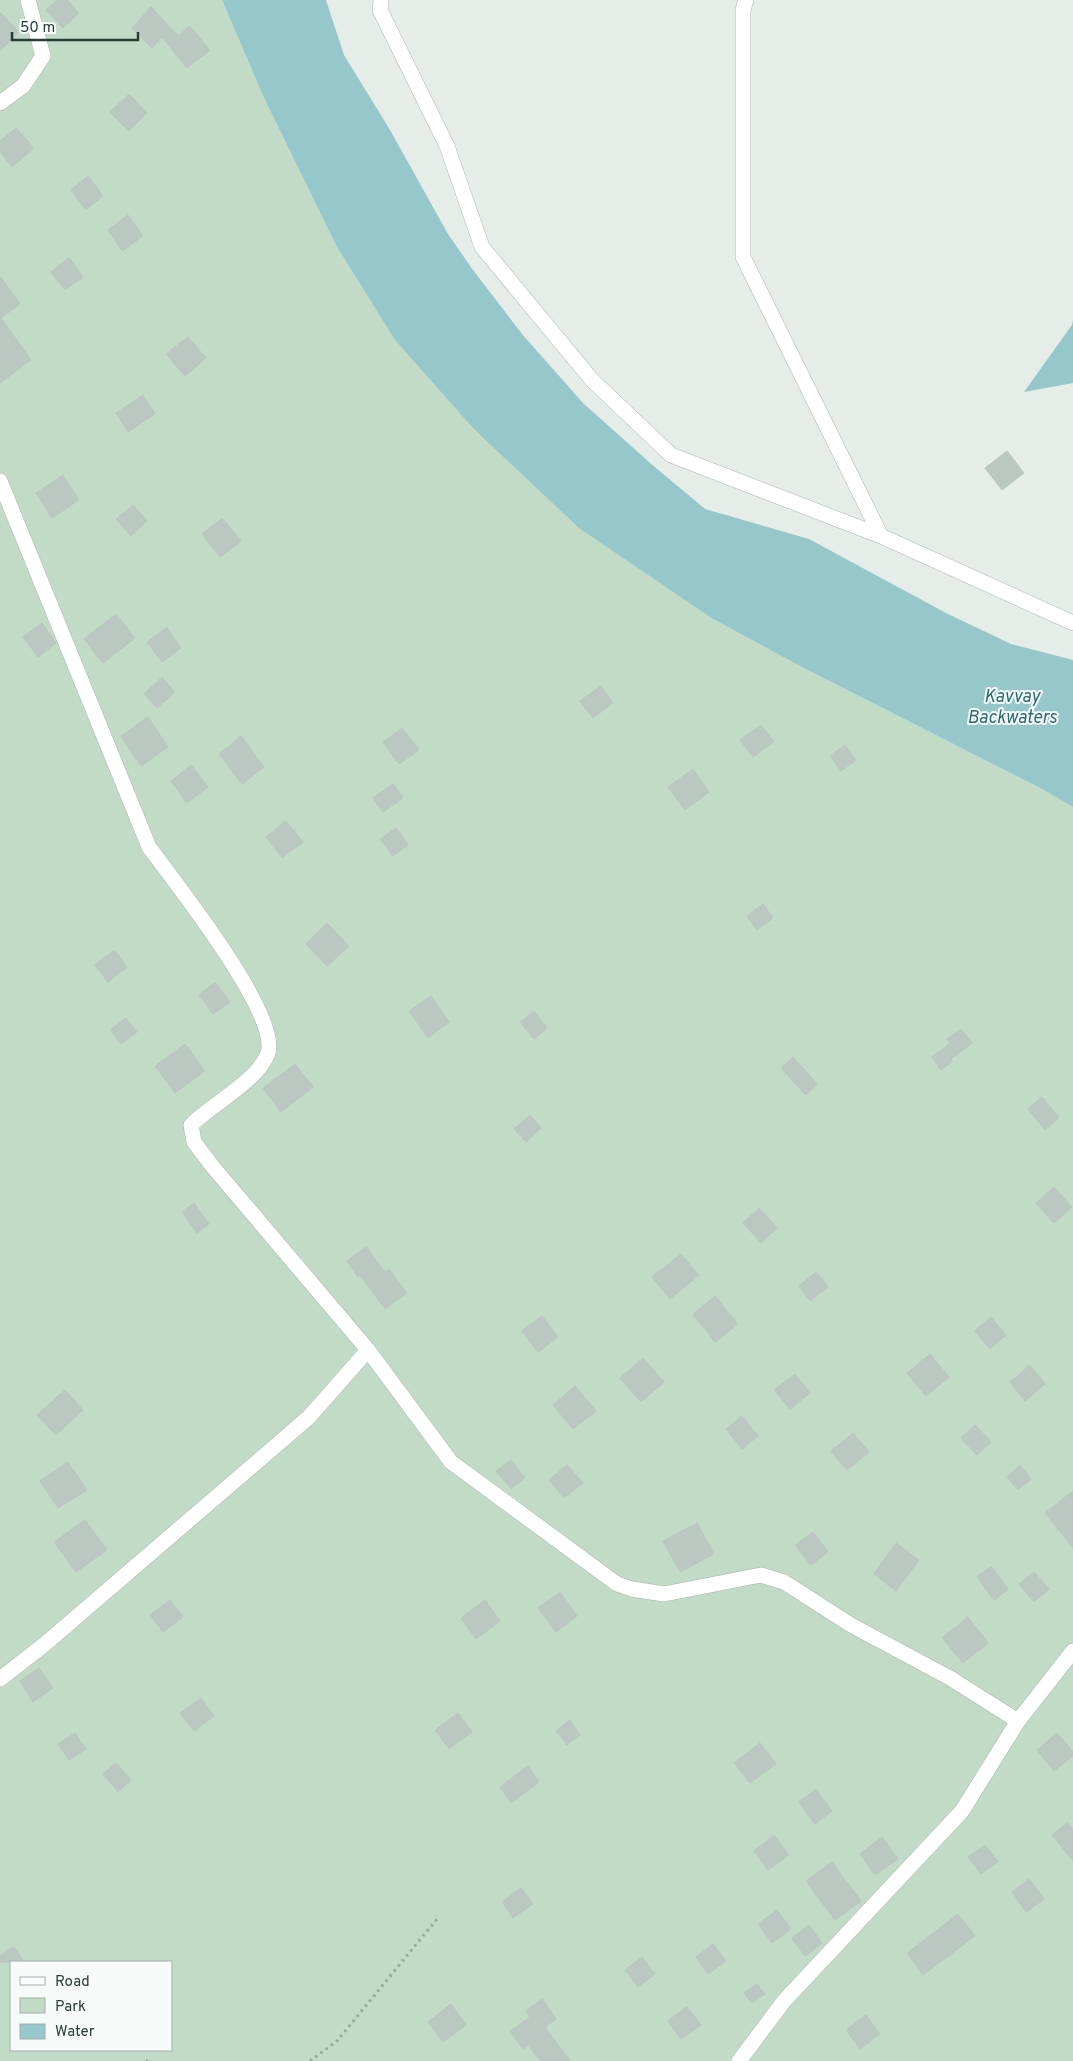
<svg xmlns="http://www.w3.org/2000/svg" width="1073" height="2061" font-family="Overpass,sans-serif">
  <style>
    .green { fill: #c2dbc7; fill-rule: evenodd }
    .water { fill: #95c7cb }
    .building { fill: #bbc8c2; stroke: #b9c6c0 }
    .lines { fill: none; stroke-linecap: round; stroke-linejoin: round }
    .minor-casing { stroke: #a9b5b0; stroke-width: 16 }
    .path { stroke: #8aad9f; stroke-width: 3; stroke-dasharray: 2.5 4; stroke-linecap: butt }
    .minor { stroke: #fff; stroke-width: 15 }
    .labels { text-anchor: middle; dominant-baseline: central; stroke-width: 4; stroke-linejoin: round; paint-order: stroke }
    .water-label { font-size: 18px; font-style: italic; fill: #276c73; stroke: #f6faf8 }
  </style>
  <rect width="100%" height="100%" fill="#e6ede9"/>
  <path class="green" d="M 0,0 L 222,0 L 264,98 L 337,247 L 395,340 L 713,619 L 798,665 L 1044,790 L 1073,807 L 1073,2061 L 0,2061 ZM 11,1962 L 171,1962 L 171,2050 L 11,2050 Z"/>
  <g class="water">
    <path d="M 222,0 L 326,0 L 344,55 L 390,130 L 448,234 L 473,270 L 522,334 L 583,403 L 649,462 L 705,509 L 809,539 L 946,613 L 1011,644 L 1073,660 L 1073,807 L 1044,790 L 798,665 L 713,619 L 579,528 L 474,429 L 395,340 L 337,247 L 264,98 Z"/>
    <path d="M 1073,320 L 1073,383 L 1024,392 L 1072,325 Z"/>
  </g>
  <g class="building">
    <path d="M 57,0 L 67,0 L 79,13 L 63,28 L 46,10 Z"/>
    <path d="M 151,7 L 178,36 L 190,26 L 210,50 L 187,68 L 162,37 L 152,48 L 132,28 Z"/>
    <path d="M 0,12 L 19,32 L 0,51 Z"/>
    <path d="M 129,94 L 147,113 L 129,131 L 110,112 Z"/>
    <path d="M 16,128 L 34,148 L 12,167 L 0,152 L 0,141 Z"/>
    <path d="M 88,176 L 103,196 L 86,210 L 71,190 Z"/>
    <path d="M 128,215 L 143,236 L 122,251 L 108,230 Z"/>
    <path d="M 69,258 L 83,277 L 65,290 L 51,272 Z"/>
    <path d="M 0,276 L 20,304 L 1,318 L 31,360 L 0,383 Z"/>
    <path d="M 188,337 L 206,358 L 185,376 L 166,354 Z"/>
    <path d="M 143,395 L 155,414 L 128,432 L 116,413 Z"/>
    <path d="M 1007,451 L 1024,473 L 1002,490 L 985,468 Z"/>
    <path d="M 63,475 L 79,500 L 52,518 L 36,493 Z"/>
    <path d="M 133,505 L 147,521 L 131,536 L 116,519 Z"/>
    <path d="M 222,518 L 241,541 L 220,557 L 202,534 Z"/>
    <path d="M 116,614 L 135,638 L 103,663 L 84,639 Z"/>
    <path d="M 42,623 L 56,643 L 38,657 L 23,637 Z"/>
    <path d="M 167,627 L 181,648 L 162,662 L 147,642 Z"/>
    <path d="M 162,677 L 175,692 L 157,708 L 144,694 Z"/>
    <path d="M 601,686 L 613,703 L 593,718 L 580,701 Z"/>
    <path d="M 148,717 L 168,747 L 141,766 L 121,736 Z"/>
    <path d="M 761,725 L 774,742 L 753,757 L 740,740 Z"/>
    <path d="M 402,728 L 419,750 L 399,764 L 383,742 Z"/>
    <path d="M 241,736 L 264,767 L 242,784 L 219,754 Z"/>
    <path d="M 845,745 L 856,760 L 841,771 L 830,756 Z"/>
    <path d="M 191,765 L 208,787 L 187,803 L 171,781 Z"/>
    <path d="M 693,769 L 709,792 L 685,810 L 668,787 Z"/>
    <path d="M 393,784 L 403,798 L 383,812 L 373,798 Z"/>
    <path d="M 286,821 L 303,842 L 282,858 L 266,837 Z"/>
    <path d="M 396,828 L 408,845 L 393,856 L 380,839 Z"/>
    <path d="M 763,904 L 773,918 L 757,930 L 747,916 Z"/>
    <path d="M 327,923 L 349,946 L 327,966 L 306,944 Z"/>
    <path d="M 114,950 L 127,967 L 108,982 L 95,965 Z"/>
    <path d="M 215,982 L 230,1002 L 213,1014 L 199,995 Z"/>
    <path d="M 431,996 L 449,1022 L 428,1038 L 409,1011 Z"/>
    <path d="M 534,1011 L 547,1028 L 534,1039 L 520,1022 Z"/>
    <path d="M 126,1018 L 137,1032 L 121,1044 L 110,1030 Z"/>
    <path d="M 961,1029 L 972,1043 L 951,1059 L 953,1061 L 941,1070 L 932,1057 L 950,1043 L 947,1039 Z"/>
    <path d="M 185,1044 L 205,1071 L 175,1093 L 155,1066 Z"/>
    <path d="M 793,1057 L 817,1084 L 806,1095 L 781,1068 Z"/>
    <path d="M 295,1064 L 313,1087 L 281,1112 L 263,1088 Z"/>
    <path d="M 1042,1097 L 1059,1118 L 1045,1130 L 1028,1109 Z"/>
    <path d="M 530,1115 L 541,1128 L 526,1142 L 514,1129 Z"/>
    <path d="M 1054,1187 L 1072,1207 L 1054,1223 L 1036,1203 Z"/>
    <path d="M 194,1203 L 209,1224 L 197,1233 L 182,1212 Z"/>
    <path d="M 759,1208 L 777,1228 L 761,1243 L 743,1223 Z"/>
    <path d="M 366,1247 L 385,1272 L 389,1269 L 407,1293 L 385,1309 L 360,1275 L 358,1277 L 347,1261 Z"/>
    <path d="M 681,1254 L 699,1275 L 670,1299 L 652,1277 Z"/>
    <path d="M 816,1272 L 828,1287 L 810,1301 L 799,1286 Z"/>
    <path d="M 715,1296 L 738,1324 L 715,1342 L 693,1314 Z"/>
    <path d="M 542,1316 L 558,1337 L 538,1352 L 522,1331 Z"/>
    <path d="M 991,1317 L 1006,1335 L 990,1349 L 975,1331 Z"/>
    <path d="M 930,1354 L 949,1377 L 926,1396 L 907,1373 Z"/>
    <path d="M 643,1358 L 664,1382 L 641,1402 L 620,1378 Z"/>
    <path d="M 1030,1365 L 1045,1384 L 1025,1401 L 1010,1382 Z"/>
    <path d="M 795,1374 L 810,1393 L 790,1409 L 774,1390 Z"/>
    <path d="M 575,1386 L 596,1411 L 573,1429 L 553,1405 Z"/>
    <path d="M 65,1390 L 83,1410 L 56,1435 L 37,1415 Z"/>
    <path d="M 742,1416 L 758,1436 L 742,1449 L 726,1429 Z"/>
    <path d="M 975,1425 L 991,1442 L 977,1455 L 961,1438 Z"/>
    <path d="M 853,1433 L 869,1452 L 847,1470 L 831,1451 Z"/>
    <path d="M 511,1460 L 525,1478 L 511,1489 L 496,1471 Z"/>
    <path d="M 68,1462 L 87,1490 L 58,1508 L 40,1481 Z"/>
    <path d="M 567,1465 L 583,1483 L 564,1498 L 549,1480 Z"/>
    <path d="M 1020,1465 L 1031,1479 L 1018,1490 L 1007,1477 Z"/>
    <path d="M 1073,1491 L 1073,1548 L 1045,1513 Z"/>
    <path d="M 85,1520 L 107,1550 L 76,1572 L 54,1542 Z"/>
    <path d="M 697,1523 L 714,1554 L 680,1572 L 663,1541 Z"/>
    <path d="M 813,1532 L 828,1552 L 811,1565 L 795,1545 Z"/>
    <path d="M 896,1543 L 919,1560 L 896,1591 L 874,1574 Z"/>
    <path d="M 991,1566 L 1008,1589 L 994,1600 L 977,1577 Z"/>
    <path d="M 1034,1572 L 1049,1589 L 1034,1602 L 1019,1584 Z"/>
    <path d="M 560,1592 L 577,1616 L 556,1632 L 538,1608 Z"/>
    <path d="M 170,1600 L 183,1617 L 163,1632 L 150,1615 Z"/>
    <path d="M 485,1600 L 500,1621 L 476,1639 L 461,1618 Z"/>
    <path d="M 968,1617 L 988,1643 L 963,1663 L 942,1638 Z"/>
    <path d="M 39,1668 L 53,1688 L 33,1702 L 20,1681 Z"/>
    <path d="M 201,1698 L 214,1716 L 194,1731 L 180,1713 Z"/>
    <path d="M 458,1713 L 472,1732 L 449,1749 L 435,1730 Z"/>
    <path d="M 570,1720 L 580,1735 L 567,1745 L 556,1731 Z"/>
    <path d="M 75,1733 L 86,1749 L 69,1760 L 58,1744 Z"/>
    <path d="M 1057,1733 L 1073,1752 L 1073,1756 L 1054,1771 L 1037,1750 Z"/>
    <path d="M 760,1743 L 776,1764 L 750,1783 L 734,1763 Z"/>
    <path d="M 116,1763 L 131,1780 L 118,1792 L 103,1774 Z"/>
    <path d="M 528,1766 L 539,1782 L 511,1803 L 500,1787 Z"/>
    <path d="M 816,1789 L 832,1811 L 815,1824 L 799,1802 Z"/>
    <path d="M 1067,1823 L 1073,1830 L 1073,1861 L 1052,1835 Z"/>
    <path d="M 774,1835 L 789,1855 L 768,1870 L 754,1851 Z"/>
    <path d="M 882,1837 L 898,1859 L 875,1875 L 860,1854 Z"/>
    <path d="M 985,1845 L 998,1862 L 981,1874 L 968,1857 Z"/>
    <path d="M 832,1862 L 861,1901 L 835,1920 L 806,1881 Z"/>
    <path d="M 1029,1879 L 1044,1899 L 1026,1912 L 1012,1892 Z"/>
    <path d="M 521,1888 L 533,1904 L 513,1918 L 502,1902 Z"/>
    <path d="M 777,1910 L 791,1929 L 772,1943 L 758,1924 Z"/>
    <path d="M 958,1914 L 975,1936 L 923,1975 L 907,1953 Z"/>
    <path d="M 809,1925 L 822,1943 L 805,1956 L 792,1938 Z"/>
    <path d="M 713,1944 L 726,1961 L 708,1974 L 696,1957 Z"/>
    <path d="M 14,1947 L 24,1962 L 0,1962 L 0,1956 Z"/>
    <path d="M 642,1957 L 655,1974 L 638,1987 L 625,1970 Z"/>
    <path d="M 757,1984 L 765,1994 L 752,2003 L 744,1993 Z"/>
    <path d="M 542,1999 L 556,2019 L 545,2027 L 570,2061 L 540,2061 L 528,2045 L 523,2049 L 510,2031 L 530,2017 L 526,2011 Z"/>
    <path d="M 451,2004 L 466,2025 L 443,2042 L 428,2022 Z"/>
    <path d="M 687,2007 L 701,2025 L 681,2039 L 668,2021 Z"/>
    <path d="M 866,2015 L 880,2034 L 860,2049 L 846,2030 Z"/>
  </g>
  <g class="lines">
    <defs>
      <g id="minor">
        <path d="M 381,0 L 380,10 L 447,146 L 482,247 L 592,380 L 671,455 L 881,536 L 1073,623"/>
        <path d="M 746,0 L 743,10 L 743,257 L 881,536"/>
        <path d="M 0,103 L 23,86 L 43,56 L 28,0"/>
        <path d="M 0,481 L 149,847 C 174,881 280,1014 268,1053 C 258,1081 212,1104 191,1125 L 194,1142 L 213,1167 L 368,1350 L 451,1462 L 617,1584 L 632,1589 L 664,1594 L 761,1575 L 784,1582 L 851,1625 L 950,1678 L 1018,1721"/>
        <path d="M 0,1679 L 45,1644 L 309,1417 L 368,1350"/>
        <path d="M 739,2061 L 784,2001 L 962,1811 L 1018,1721 L 1073,1651"/>
      </g>
    </defs>
    <use href="#minor" class="minor-casing"/>
    <g class="path">
      <path d="M 146,2061 L 148,2061"/>
      <path d="M 310,2061 L 337,2041 L 437,1919"/>
    </g>
    <use href="#minor" class="minor"/>
  </g>
  <g class="labels">
    <g class="water-label">
      <text x="1012" y="697">Kavvay<tspan x="1012" dy="21">Backwaters</tspan></text>
    </g>
  </g>
  <rect x="10" y="1961" width="162" height="90" fill="#f6faf8" stroke="#a3aeaa"/>
  <rect x="20" y="1977" width="25" height="8" fill="#ffffff" stroke="#a3aeaa"/>
  <text x="55" y="1986" font-size="15" fill="#273d36">Road</text>
  <rect x="20" y="1998" width="25" height="15" fill="#c2dbc7" stroke="#a3aeaa"/>
  <text x="55" y="2011" font-size="15" fill="#273d36">Park</text>
  <rect x="20" y="2024" width="25" height="15" fill="#95c7cb" stroke="#a3aeaa"/>
  <text x="55" y="2036" font-size="15" fill="#273d36">Water</text>
  <path d="M12 32v8h126v-8" fill="none" stroke="#273d36" stroke-width="2.5"/>
  <text x="20" y="32" font-size="15" fill="#273d36" stroke="#f6faf8" stroke-width="4" paint-order="stroke">50 m</text>
</svg>
